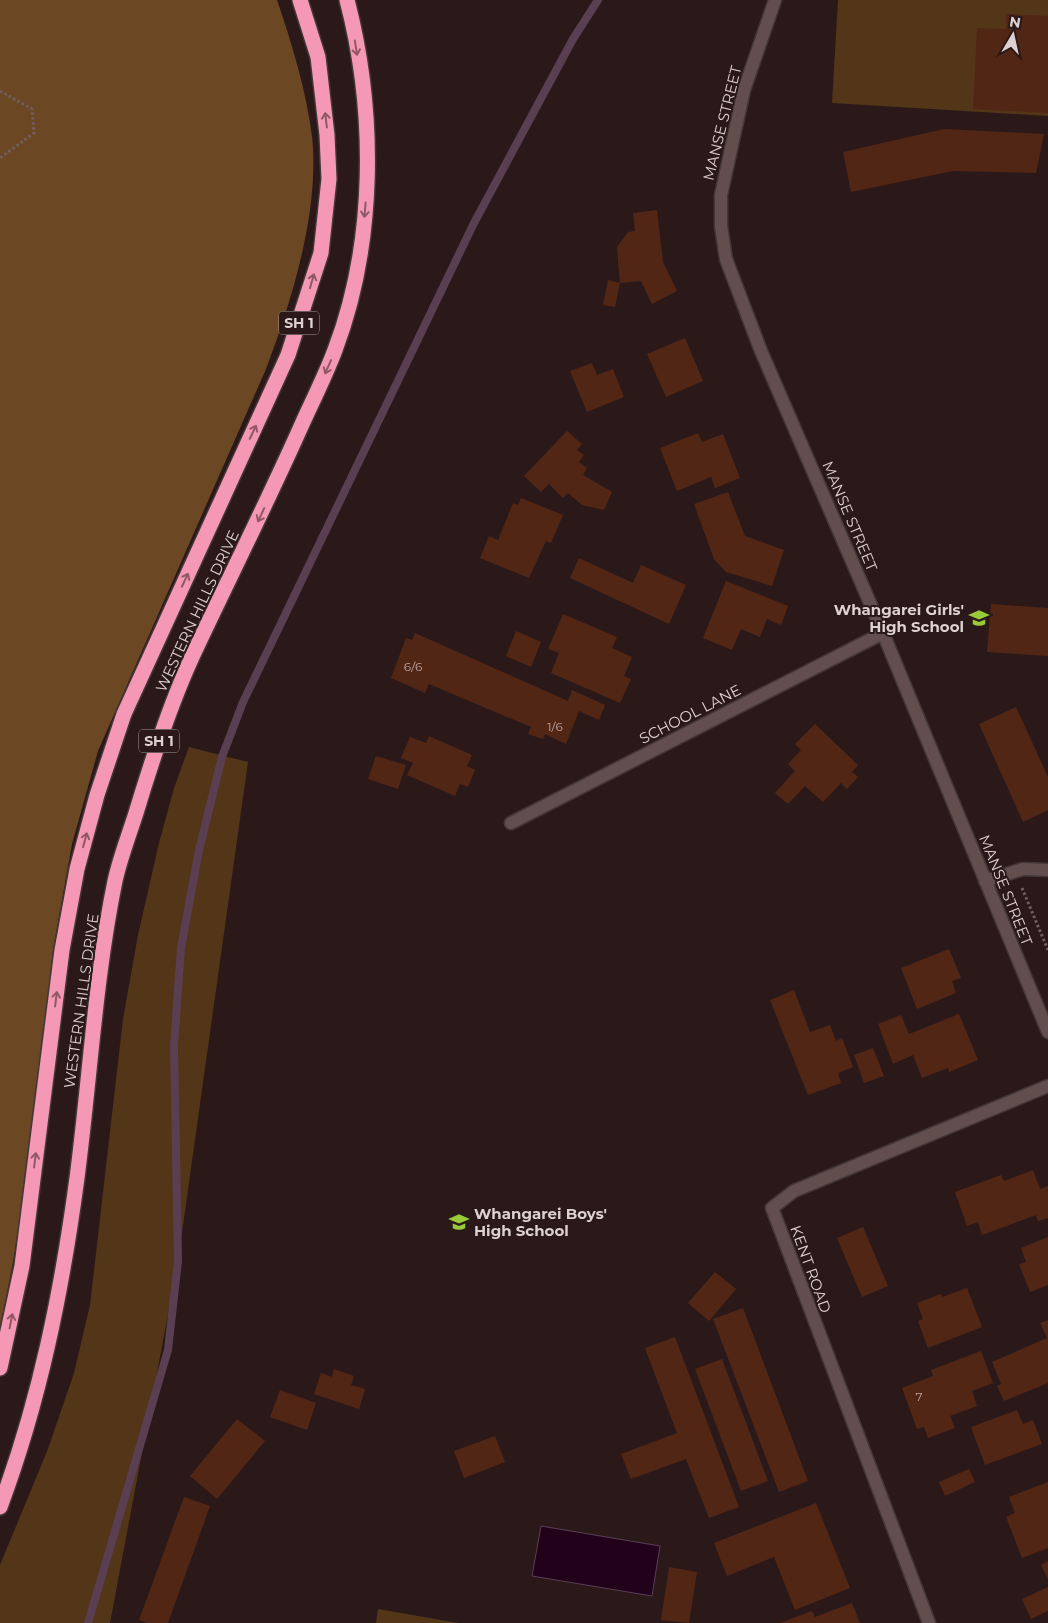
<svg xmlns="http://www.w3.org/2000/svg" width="1048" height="1623" font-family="Montserrat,sans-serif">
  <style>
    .green { fill: #533518 }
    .forest { fill: #6b4723 }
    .water { fill: #22011b; stroke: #5a3f52 }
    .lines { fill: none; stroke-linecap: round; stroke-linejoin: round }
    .stream { stroke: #5a3f52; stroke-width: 8 }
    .building { fill: #522615 }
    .minor-casing { stroke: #433636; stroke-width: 15 }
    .highway-casing { stroke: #433636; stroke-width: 18 }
    .path { stroke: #6f5f5f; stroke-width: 3; stroke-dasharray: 2.5 2.5; stroke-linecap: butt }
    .minor { stroke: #624e4d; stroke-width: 12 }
    .highway { stroke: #f498b5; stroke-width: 15 }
    .oneway { stroke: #905867 }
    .labels { text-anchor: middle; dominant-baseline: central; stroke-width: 4; stroke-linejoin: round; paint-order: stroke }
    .number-label { font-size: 12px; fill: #bba6a2 }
    .shield { fill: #2b1919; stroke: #a89a9a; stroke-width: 1 }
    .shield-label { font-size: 14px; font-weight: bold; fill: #ded1d1 }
    .street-label { font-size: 15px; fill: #ded1d1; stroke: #2b1919 }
    .poi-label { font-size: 15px; font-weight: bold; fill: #ded1d1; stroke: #2b1919; text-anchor: end }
  </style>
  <rect width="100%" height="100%" fill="#2b1919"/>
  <g class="green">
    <path d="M 838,0 L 1048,0 L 1048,116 L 832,103 Z"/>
    <path d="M 189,747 L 248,762 L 178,1261 L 110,1623 L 0,1623 L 0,1565 L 48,1449 L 74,1373 L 90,1305 L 123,1019 L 138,935 L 159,843 L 174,788 Z"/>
    <path d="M 378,1609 L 458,1623 L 376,1623 Z"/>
  </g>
  <path class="forest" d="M 0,0 L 277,0 C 292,44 306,90 312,136 C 320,210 292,300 266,369 L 98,751 L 72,844 L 53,950 L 31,1152 L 12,1268 L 0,1327 Z"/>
  <path class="water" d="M 541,1526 L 660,1546 L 652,1596 L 532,1576 Z"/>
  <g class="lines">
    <path class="stream" d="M 88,1623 L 168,1350 L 178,1261 L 174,1046 L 181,948 L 199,850 L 222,757 L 243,702 L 474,223 L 573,39 L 598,0"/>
  </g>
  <g class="building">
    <path d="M 1006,14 L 1048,16 L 1048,113 L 973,109 L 977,28 L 1006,29 Z"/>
    <path d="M 944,129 L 1044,134 L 1036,173 L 953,171 L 851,192 L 843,152 Z"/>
    <path d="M 657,210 L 663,262 L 677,291 L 652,304 L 641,281 L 620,283 L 617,247 L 628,232 L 635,231 L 633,213 Z"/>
    <path d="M 608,280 L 620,283 L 615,307 L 603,305 Z"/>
    <path d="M 685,338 L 703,381 L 666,397 L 647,354 Z"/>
    <path d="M 592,363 L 597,375 L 613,369 L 624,397 L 587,412 L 570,371 Z"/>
    <path d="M 567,431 L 582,444 L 577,450 L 584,455 L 579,462 L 587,468 L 583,475 L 612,492 L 604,510 L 582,505 L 568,493 L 563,498 L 549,484 L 541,492 L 524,476 Z"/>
    <path d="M 698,433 L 702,442 L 723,434 L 740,478 L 715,488 L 711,477 L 677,491 L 660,448 Z"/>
    <path d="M 728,492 L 745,536 L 784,550 L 772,586 L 726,572 L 714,559 L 694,504 Z"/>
    <path d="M 521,498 L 563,515 L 551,543 L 546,541 L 529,578 L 480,558 L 489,536 L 498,540 L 513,503 L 518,505 Z"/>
    <path d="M 579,558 L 633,583 L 641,565 L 686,585 L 669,624 L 570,578 Z"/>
    <path d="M 726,581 L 788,606 L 781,625 L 767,619 L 760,637 L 741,629 L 732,650 L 703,638 Z"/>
    <path d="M 991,604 L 1048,608 L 1048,656 L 987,652 Z"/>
    <path d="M 563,614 L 617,637 L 612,648 L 632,657 L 624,676 L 631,679 L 620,703 L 551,673 L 559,653 L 548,649 Z"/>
    <path d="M 516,631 L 541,642 L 531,667 L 506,656 Z"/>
    <path d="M 415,633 L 568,701 L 572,690 L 605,705 L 599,720 L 579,711 L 566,744 L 545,734 L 543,739 L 528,734 L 531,727 L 429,684 L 425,693 L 391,678 L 406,638 L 412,640 Z"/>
    <path d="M 1016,707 L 1048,777 L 1048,810 L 1023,822 L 979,724 Z"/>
    <path d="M 815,724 L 858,765 L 852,772 L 858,777 L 847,789 L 841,783 L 823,802 L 805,786 L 788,804 L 775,793 L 795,771 L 788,764 L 801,750 L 795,744 Z"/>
    <path d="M 429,736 L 472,755 L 467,766 L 475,770 L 468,787 L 460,784 L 455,796 L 407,775 L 413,763 L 401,758 L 410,737 L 426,743 Z"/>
    <path d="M 376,756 L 406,765 L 398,789 L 368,779 Z"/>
    <path d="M 949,949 L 961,978 L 952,981 L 956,993 L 917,1009 L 901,968 Z"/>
    <path d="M 794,990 L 810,1032 L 830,1025 L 836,1041 L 842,1038 L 853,1067 L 838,1073 L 841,1083 L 808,1095 L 770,1000 Z"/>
    <path d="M 959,1014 L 978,1060 L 949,1072 L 948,1068 L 922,1078 L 913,1055 L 893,1064 L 878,1024 L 901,1015 L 909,1034 Z"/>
    <path d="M 873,1048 L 884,1076 L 864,1083 L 854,1055 Z"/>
    <path d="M 1033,1170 L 1040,1189 L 1048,1186 L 1048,1218 L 1038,1221 L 1036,1215 L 982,1235 L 978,1222 L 967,1226 L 955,1192 L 1001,1175 L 1004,1181 Z"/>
    <path d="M 863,1227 L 888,1286 L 862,1297 L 837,1238 Z"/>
    <path d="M 1048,1237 L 1048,1285 L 1030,1292 L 1019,1264 L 1026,1262 L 1021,1248 Z"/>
    <path d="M 715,1272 L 736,1289 L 709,1321 L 688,1303 Z"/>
    <path d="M 967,1288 L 982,1327 L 928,1348 L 918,1321 L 923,1319 L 917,1303 L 941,1294 L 942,1297 Z"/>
    <path d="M 743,1308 L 808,1481 L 779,1492 L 713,1319 Z"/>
    <path d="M 1048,1320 L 1048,1383 L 1004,1401 L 997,1386 L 1001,1384 L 992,1362 L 1047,1338 L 1040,1323 Z"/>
    <path d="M 675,1337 L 739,1507 L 709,1518 L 686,1459 L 631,1479 L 621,1454 L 677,1433 L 645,1348 Z"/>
    <path d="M 981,1351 L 993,1383 L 972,1391 L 977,1406 L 950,1416 L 955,1428 L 928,1438 L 924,1427 L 917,1429 L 902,1388 L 933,1376 L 931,1370 Z"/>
    <path d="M 722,1359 L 768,1481 L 741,1491 L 695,1369 Z"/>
    <path d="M 334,1369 L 354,1376 L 351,1385 L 365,1389 L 359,1409 L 314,1394 L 321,1373 L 332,1377 Z"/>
    <path d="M 280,1390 L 316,1403 L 307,1430 L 270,1417 Z"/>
    <path d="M 1017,1410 L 1023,1424 L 1033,1420 L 1042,1444 L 985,1465 L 971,1427 Z"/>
    <path d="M 237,1419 L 265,1441 L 217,1499 L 190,1476 Z"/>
    <path d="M 495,1436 L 505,1462 L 464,1478 L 454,1451 Z"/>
    <path d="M 969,1469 L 975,1482 L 945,1496 L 939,1482 Z"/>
    <path d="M 1048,1482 L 1048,1548 L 1022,1558 L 1006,1517 L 1015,1513 L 1009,1497 Z"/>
    <path d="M 184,1497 L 210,1506 L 168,1623 L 147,1623 L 139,1620 Z"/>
    <path d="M 816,1503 L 850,1588 L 795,1610 L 774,1557 L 727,1576 L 714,1543 Z"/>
    <path d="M 1048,1561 L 1048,1579 L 1041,1565 Z"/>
    <path d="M 669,1567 L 697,1572 L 689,1623 L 661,1620 Z"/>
    <path d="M 1048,1587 L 1048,1611 L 1031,1619 L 1022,1599 Z"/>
    <path d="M 852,1603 L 860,1623 L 780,1623 L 812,1611 L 815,1617 Z"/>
  </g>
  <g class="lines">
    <defs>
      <g id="minor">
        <path d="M 775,0 L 744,90 L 721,195 L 721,226 L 726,259 L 761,351 L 883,633 L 1048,1032"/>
        <path d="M 511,823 L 883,633"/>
        <path d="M 985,881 L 1023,869 L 1048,870"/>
        <path d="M 929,1623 L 772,1208 L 794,1191 L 1048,1086"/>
      </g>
      <g id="highway">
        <path d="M 0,1368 L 22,1266 L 62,950 L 77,869 L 97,795 L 124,714 L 288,355 L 321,253 L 329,179 L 327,135 L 318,57 L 300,0"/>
        <path d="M 0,1507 C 40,1400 62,1290 77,1178 C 90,1079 95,978 115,881 C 120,858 129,835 136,813 C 152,760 169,707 192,657 C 229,578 268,501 303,422 C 314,398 326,374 335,350 C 376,242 376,111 347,0"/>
      </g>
    </defs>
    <use href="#minor" class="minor-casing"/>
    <use href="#highway" class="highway-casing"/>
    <g class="path">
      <path d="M 0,91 L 32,109 L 34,133 L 0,158"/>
      <path d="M 1022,888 L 1048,950"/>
    </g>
    <use href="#minor" class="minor"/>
    <use href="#highway" class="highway"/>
  </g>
  <defs><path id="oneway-shaft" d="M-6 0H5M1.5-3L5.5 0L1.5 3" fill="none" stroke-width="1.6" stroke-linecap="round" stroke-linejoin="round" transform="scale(1.25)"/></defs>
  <g class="oneway">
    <use href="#oneway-shaft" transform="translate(356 48) rotate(81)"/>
    <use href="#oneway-shaft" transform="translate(326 120) rotate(-97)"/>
    <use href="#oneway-shaft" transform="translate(365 210) rotate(95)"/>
    <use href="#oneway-shaft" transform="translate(312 281) rotate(-74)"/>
    <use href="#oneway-shaft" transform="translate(328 367) rotate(114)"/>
    <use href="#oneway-shaft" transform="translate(253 432) rotate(-65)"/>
    <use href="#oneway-shaft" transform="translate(261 515) rotate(115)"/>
    <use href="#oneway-shaft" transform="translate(185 580) rotate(-65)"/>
    <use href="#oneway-shaft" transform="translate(85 840) rotate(-75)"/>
    <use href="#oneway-shaft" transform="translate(56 999) rotate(-83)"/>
    <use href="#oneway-shaft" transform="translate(35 1160) rotate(-83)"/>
    <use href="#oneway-shaft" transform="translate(11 1321) rotate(-79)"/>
  </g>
  <defs>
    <symbol id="school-bare" viewBox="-9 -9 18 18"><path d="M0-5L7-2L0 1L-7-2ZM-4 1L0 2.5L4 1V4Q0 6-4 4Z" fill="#98cb37" stroke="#2b1919" stroke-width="2.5" paint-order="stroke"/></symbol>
  </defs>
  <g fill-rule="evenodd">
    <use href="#school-bare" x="965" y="604" width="28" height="28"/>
    <use href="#school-bare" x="445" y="1208" width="28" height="28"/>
  </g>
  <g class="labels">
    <g class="number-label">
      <text x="413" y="666">6/6</text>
      <text x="555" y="726">1/6</text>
      <text x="919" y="1396">7</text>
    </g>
    <g class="shield">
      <rect x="279" y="311.5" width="40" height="23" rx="4"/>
      <rect x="139" y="729.5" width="40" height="23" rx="4"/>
    </g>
    <g class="shield-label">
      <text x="299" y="323">SH 1</text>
      <text x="159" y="741">SH 1</text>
    </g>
    <g class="street-label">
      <text transform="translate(722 123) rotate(-76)">MANSE STREET</text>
      <text transform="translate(850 516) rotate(67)">MANSE STREET</text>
      <text transform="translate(197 611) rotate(-65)">WESTERN HILLS DRIVE</text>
      <text transform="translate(690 714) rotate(-27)">SCHOOL LANE</text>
      <text transform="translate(1006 890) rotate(68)">MANSE STREET</text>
      <text transform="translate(81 1001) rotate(-82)">WESTERN HILLS DRIVE</text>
      <text transform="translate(811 1269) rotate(70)">KENT ROAD</text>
    </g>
    <g class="poi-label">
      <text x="964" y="609">Whangarei Girls'<tspan x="964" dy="17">High School</tspan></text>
      <text x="474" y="1213" text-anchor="start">Whangarei Boys'<tspan x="474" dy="17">High School</tspan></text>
    </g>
  </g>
  <g transform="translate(1013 35) rotate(9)" stroke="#2b1919" stroke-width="4" paint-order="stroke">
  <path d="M0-4L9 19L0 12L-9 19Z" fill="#ded1d1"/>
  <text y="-8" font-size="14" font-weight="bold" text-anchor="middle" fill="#ded1d1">N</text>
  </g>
</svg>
